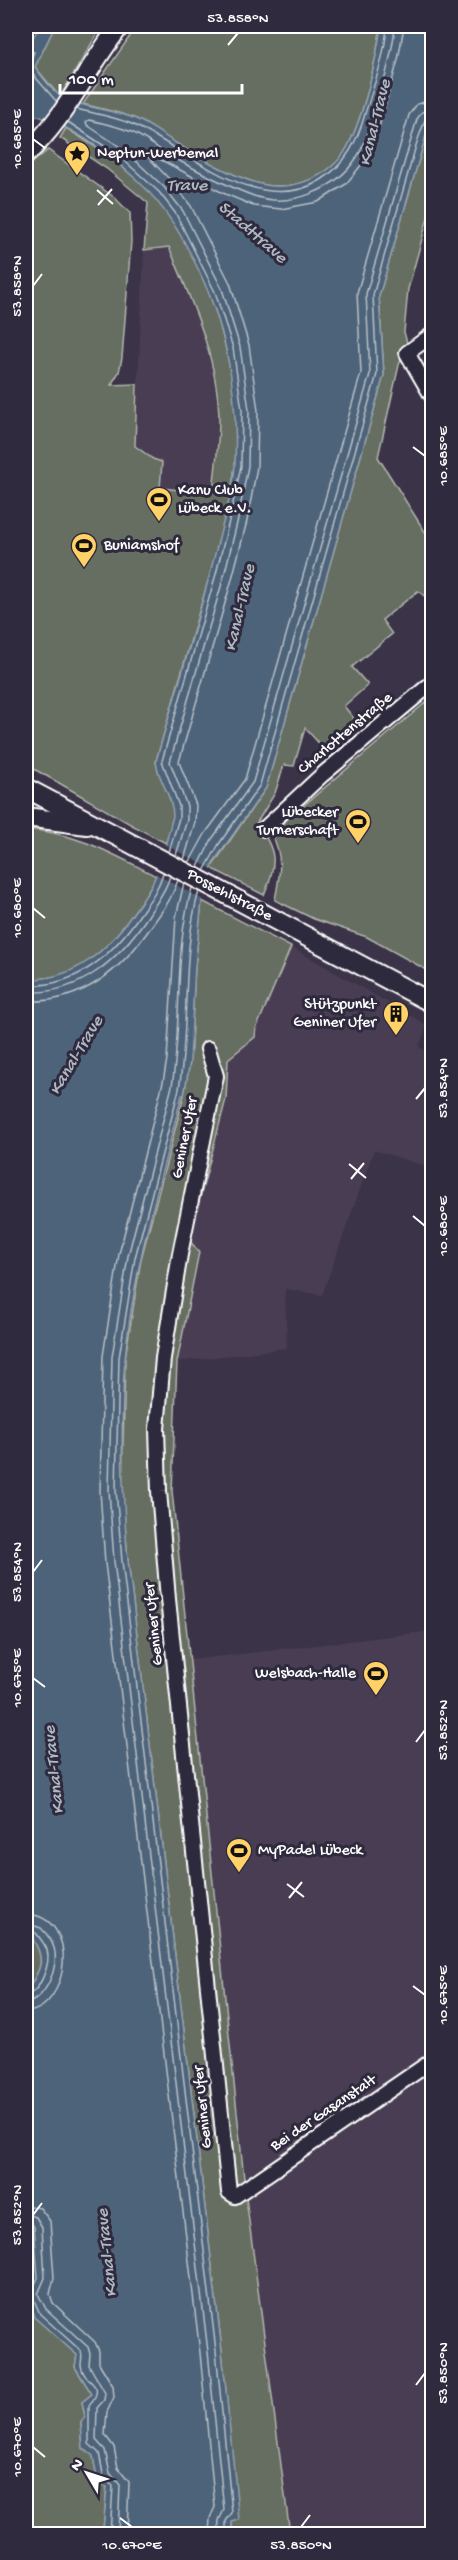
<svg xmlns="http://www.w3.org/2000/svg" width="458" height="2560" font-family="'Gochi Hand',sans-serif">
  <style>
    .built { fill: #493e52 }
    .green { fill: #656e61; stroke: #b2b6b0; stroke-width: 1.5 }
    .water { fill: #4e6379; stroke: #95a1af; stroke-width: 1.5 }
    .pier { fill: #3b3347 }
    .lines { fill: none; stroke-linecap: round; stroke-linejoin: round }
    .shore { stroke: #b8c1c9; stroke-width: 1.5 }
    .minor-casing { stroke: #fff; stroke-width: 18 }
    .major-casing { stroke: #fff; stroke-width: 22 }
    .minor { stroke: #2f2a3d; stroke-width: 14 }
    .major { stroke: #2f2a3d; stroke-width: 18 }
    .ticks { fill: none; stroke: #fff; stroke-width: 2 }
    .labels { text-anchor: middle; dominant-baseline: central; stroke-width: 6; stroke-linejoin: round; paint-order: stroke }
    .poi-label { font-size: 16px; fill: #fff; stroke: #2f2a3d; text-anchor: start }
    .street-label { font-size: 16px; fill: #fff; stroke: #2f2a3d }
    .water-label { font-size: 18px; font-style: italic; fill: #afb9c3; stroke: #2f2a3d }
    .neatline { fill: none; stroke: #fff; stroke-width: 2 }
    .ticks-label { font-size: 15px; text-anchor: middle; fill: #fff }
  </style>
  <rect width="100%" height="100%" fill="#3b3347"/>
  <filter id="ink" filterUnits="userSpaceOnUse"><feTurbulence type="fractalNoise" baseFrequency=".0167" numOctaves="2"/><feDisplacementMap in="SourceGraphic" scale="12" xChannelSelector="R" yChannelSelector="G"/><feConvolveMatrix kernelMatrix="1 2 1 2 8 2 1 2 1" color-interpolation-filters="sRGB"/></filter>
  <g filter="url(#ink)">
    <g class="built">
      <path d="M 169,247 L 199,319 L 212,367 L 219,419 L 213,494 L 160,488 L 153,459 L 135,446 L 144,250 Z"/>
      <path d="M 291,947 L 427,1025 L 419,1047 L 432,1054 L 432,1168 L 374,1150 L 322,1295 L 285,1289 L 287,1348 L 177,1362 L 199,1252 L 189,1241 L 226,1099 L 228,1059 L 255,1037 L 256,1029 Z"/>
      <path d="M 432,1631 L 432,2534 L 290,2534 L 246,2198 L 190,1660 Z"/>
    </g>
    <g class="green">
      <path d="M 55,26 L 102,26 L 60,97 L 35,67 Z"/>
      <path d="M 137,26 L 381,26 C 376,61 364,116 347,148 C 331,177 292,192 260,184 C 235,178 193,154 170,140 C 159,133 148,124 136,119 C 120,112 100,109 83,104 Z"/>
      <path d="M 432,115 L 432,203 L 408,289 L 404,332 L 407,343 L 399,365 L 378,457 L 432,543 L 432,602 L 418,591 L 382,620 L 392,634 L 352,667 L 368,685 L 344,706 L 359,725 L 327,752 L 305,728 L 294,766 L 284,765 L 275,793 L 256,824 C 278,850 277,865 264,895 L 211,868 L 266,788 L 384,375 L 379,296 Z"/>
      <path d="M 66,128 C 98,148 130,169 156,197 C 210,259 245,385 235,466 C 228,522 209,576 194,629 C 181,673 169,717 156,761 C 157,777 169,790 173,805 C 176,817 169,831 166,843 C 117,819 73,789 26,765 L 26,168 L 48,150 L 114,197 L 130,213 L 131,241 L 122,358 L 119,372 L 111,385 L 137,384 L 135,446 L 153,459 L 162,462 L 160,488 L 213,493 C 215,469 219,444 219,419 C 218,358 192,302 169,247 L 144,250 L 148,203 L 107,169 L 60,138 Z"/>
      <path d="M 432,697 L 432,973 L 367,937 L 314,919 L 275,900 C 280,875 284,856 271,833 Z"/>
      <path d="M 26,829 C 77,833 111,853 156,876 C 150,889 142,900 134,912 C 108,951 75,981 26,979 Z"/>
      <path d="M 202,901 L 291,947 L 256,1029 L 255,1037 L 228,1059 L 226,1099 L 189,1240 L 199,1252 L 177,1362 L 172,1491 L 246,2198 L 290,2534 L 232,2534 L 232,2522 L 238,2520 L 222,2351 L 128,1560 L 122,1490 L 125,1359 L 141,1259 L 184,1095 L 190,1062 L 195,966 Z"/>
      <path d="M 26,1936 L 32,1937 C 48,1962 39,1971 26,1993 Z"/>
      <path d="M 26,2303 L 30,2304 L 35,2317 L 77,2355 L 75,2367 L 92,2394 L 82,2402 L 85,2416 L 81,2423 L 83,2448 L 93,2455 L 98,2484 L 107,2487 L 103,2530 L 106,2534 L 26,2534 Z"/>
    </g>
    <path class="water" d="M 40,26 L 55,26 L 35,67 C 42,76 52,92 62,97 C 85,109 113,109 136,119 C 148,124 160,133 171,140 C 193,154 235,178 261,184 C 292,192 331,177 347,148 C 364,116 376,62 381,26 L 432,26 L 432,115 L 379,296 L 384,375 L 266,788 L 213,863 L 202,901 L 195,966 L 190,1062 L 184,1095 L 182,1095 C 160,1182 133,1269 125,1359 C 120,1425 122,1493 128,1560 L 222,2351 L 239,2520 L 232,2522 L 232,2534 L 106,2534 L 103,2530 L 107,2487 L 98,2484 L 93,2456 L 83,2448 L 81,2423 L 85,2416 L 82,2402 L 92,2394 L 75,2367 L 77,2355 L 34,2317 L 30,2304 L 26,2303 L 26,2282 L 32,2279 L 26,2183 L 26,1993 C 39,1971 48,1962 32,1938 L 26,1936 L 26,979 C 76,981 109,949 136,909 C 142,901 149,892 153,882 C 162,862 167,838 173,816 C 173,796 158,781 156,761 C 177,688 200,616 218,542 C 224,517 234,489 235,463 C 238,397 228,332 200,273 C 183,237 166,207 137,180 C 105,151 68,122 26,113 L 26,48 Z"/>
    <path class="pier" d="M 162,843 L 214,870 L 205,901 L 154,873 Z"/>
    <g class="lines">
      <g class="shore">
        <path d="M 26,50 L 34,52 L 29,65 L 30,71 L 57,102"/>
        <path d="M 77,109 C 95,114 117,117 134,125 C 188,150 259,219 321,180 C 346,164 357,142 365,114 C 374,85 385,56 387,26"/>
        <path d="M 68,122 L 118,155 L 159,192 L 176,214 L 215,292 L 233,348 L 242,410 L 241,466 L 230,517 L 216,574 L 162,761 L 179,806 L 179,818 L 169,852"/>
        <path d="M 176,855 L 187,820 L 187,806 L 170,762 L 224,576 L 238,519 L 248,466 L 249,410 L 240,347 L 222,289 L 183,211 L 164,187 L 123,149 L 87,125 L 86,122 L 89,120 C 102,123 116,126 129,131 C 144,136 157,149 172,157 C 198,171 226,186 254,196 C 291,209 337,189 357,157 C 372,134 393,53 395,26"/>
        <path d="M 184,860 L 195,822 L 196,805 L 179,762 L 232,579 L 247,521 L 257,467 L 258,411 L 249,345 L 230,283 L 191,206 L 172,182 L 148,157 L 152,155 L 223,193 L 254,206 L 281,209 L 318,202 L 346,184 L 366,159 L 377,134 L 398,60 L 404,26"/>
        <path d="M 189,863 L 205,834 L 245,779 L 361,373 L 357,293 L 409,115 L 417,104 L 432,100"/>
        <path d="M 198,867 L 212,839 L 253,782 L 370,374 L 366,294 L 417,119 L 422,112 L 432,109"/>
        <path d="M 204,871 L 219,844 L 260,785 L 377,374 L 373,295 L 417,142 L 425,120 L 432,117"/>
        <path d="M 184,883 L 176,917 L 167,1059 L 163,1082 L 119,1254 L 103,1356 L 100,1491 L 105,1563 L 200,2353 L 215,2507 L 210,2518 L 209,2534"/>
        <path d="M 192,888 C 173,951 183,1021 172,1086 L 128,1256 L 112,1357 L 109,1490 L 114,1561 L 208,2352 L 224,2510 L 219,2520 L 218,2534"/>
        <path d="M 199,891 C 181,954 190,1025 179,1089 L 135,1258 L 119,1358 L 116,1490 L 122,1561 L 216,2351 L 232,2513 L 226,2521 L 226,2534"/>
        <path d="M 26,985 C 78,988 114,953 141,913 C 150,900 159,888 163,873"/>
        <path d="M 26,992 C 81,995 119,959 148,916 C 156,903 166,891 170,876"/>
        <path d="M 26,1001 C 83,1004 123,969 153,924 C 163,910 173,897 178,880"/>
        <path d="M 26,1914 C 82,1916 69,2010 26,2012"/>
        <path d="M 26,1923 L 41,1928 C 46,1933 52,1941 54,1948 C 60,1966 45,2001 26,2003"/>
        <path d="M 26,1931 L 36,1933 C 40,1938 45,1944 47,1950 C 51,1963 40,1993 26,1995"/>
        <path d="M 26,2205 L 40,2208 L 50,2221 L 54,2278 L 50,2294 L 53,2303 L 95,2342 L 99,2351 L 99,2363 L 113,2386 L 114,2397 L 107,2412 L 105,2435 L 114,2447 L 118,2468 L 129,2482 L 127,2534"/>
        <path d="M 26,2214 L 36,2217 L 42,2227 L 45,2278 L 38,2294 L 46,2309 L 88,2347 L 90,2354 L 89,2365 L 105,2393 L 104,2400 L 97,2408 L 96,2440 L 105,2450 L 110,2473 L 120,2485 L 118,2534"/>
        <path d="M 26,2221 L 31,2222 L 34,2227 L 38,2278 L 35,2284 L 26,2287"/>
        <path d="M 26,2298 L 34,2300 L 40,2314 L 81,2351 C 83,2357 81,2359 81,2365 C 83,2385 109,2383 89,2405 L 89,2444 L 99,2453 L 104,2479 L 113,2486 L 110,2534"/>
      </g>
      <defs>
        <g id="minor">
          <path d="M 432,335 L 407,353 L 432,396"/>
          <path d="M 264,829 L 322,775 L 432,683"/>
          <path d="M 208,1049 L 216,1076 L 180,1254 L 163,1358 L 157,1429 L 159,1491 L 168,1599 L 229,2192 L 235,2196 L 432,2061"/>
        </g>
        <g id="major">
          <path d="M 26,154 C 66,118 87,67 120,26"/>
          <path d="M 26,788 L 432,1003"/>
          <path d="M 26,817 L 87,825"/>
        </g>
      </defs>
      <use href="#minor" class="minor-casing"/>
      <use href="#major" class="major-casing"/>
      <use href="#minor" class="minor"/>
      <use href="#major" class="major"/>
    </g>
  </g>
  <path class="ticks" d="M 228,45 L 238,33M 33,139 L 45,148M 97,190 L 113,204M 98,205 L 112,189M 33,286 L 42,274M 413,447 L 425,456M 33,908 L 45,918M 416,1099 L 425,1088M 349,1164 L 366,1178M 351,1179 L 364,1163M 413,1216 L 425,1226M 33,1572 L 42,1560M 33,1678 L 45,1687M 416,1742 L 425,1730M 287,1884 L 304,1897M 289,1898 L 302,1882M 413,1986 L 425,1995M 33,2215 L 42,2203M 416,2385 L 425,2373M 33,2447 L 45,2457M 120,2518 L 132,2527M 301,2527 L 310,2515"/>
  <defs>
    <symbol id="sight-pin" viewBox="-11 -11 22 30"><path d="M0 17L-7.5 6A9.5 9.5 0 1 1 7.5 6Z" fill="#ffd166" stroke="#2f2a3d"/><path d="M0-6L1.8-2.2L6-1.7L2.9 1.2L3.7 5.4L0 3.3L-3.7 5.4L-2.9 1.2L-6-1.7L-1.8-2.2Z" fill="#111"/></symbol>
    <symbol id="stadium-pin" viewBox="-11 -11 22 30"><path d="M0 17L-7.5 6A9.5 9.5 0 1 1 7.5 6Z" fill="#ffd166" stroke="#2f2a3d"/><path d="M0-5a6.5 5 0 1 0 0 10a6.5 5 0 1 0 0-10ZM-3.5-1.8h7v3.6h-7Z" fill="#111"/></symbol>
    <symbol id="building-pin" viewBox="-11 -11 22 30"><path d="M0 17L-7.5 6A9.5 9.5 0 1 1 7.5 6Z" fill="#ffd166" stroke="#2f2a3d"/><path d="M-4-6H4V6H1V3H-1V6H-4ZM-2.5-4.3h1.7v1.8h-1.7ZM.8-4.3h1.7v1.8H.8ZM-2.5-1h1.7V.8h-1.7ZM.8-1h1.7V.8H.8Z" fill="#111"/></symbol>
  </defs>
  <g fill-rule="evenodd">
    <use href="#sight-pin" x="62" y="139" width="30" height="40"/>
    <use href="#stadium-pin" x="144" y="485" width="30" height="40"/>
    <use href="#stadium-pin" x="69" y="531" width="30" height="40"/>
    <use href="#stadium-pin" x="343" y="807" width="30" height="40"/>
    <use href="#building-pin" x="381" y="999" width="30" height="40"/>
    <use href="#stadium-pin" x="361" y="1659" width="30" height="40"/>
    <use href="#stadium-pin" x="224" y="1836" width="30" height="40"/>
  </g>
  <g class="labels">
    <g class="poi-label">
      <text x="97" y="154">Neptun-Werbemal</text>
      <text x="178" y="491">Kanu Club<tspan x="178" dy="18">Lübeck e.V.</tspan></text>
      <text x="104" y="546">Buniamshof</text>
      <text x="338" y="813" text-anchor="end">Lübecker<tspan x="338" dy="18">Turnerschaft</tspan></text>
      <text x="376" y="1005" text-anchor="end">Stützpunkt<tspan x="376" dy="18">Geniner Ufer</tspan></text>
      <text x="356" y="1674" text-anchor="end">Welsbach-Halle</text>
      <text x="258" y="1851">MyPadel Lübeck</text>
    </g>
    <g class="street-label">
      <text transform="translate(346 734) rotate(-40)">Charlottenstraße</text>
      <text transform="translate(229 896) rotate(28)">Possehlstraße</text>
      <text transform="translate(186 1138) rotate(-79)">Geniner Ufer</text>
      <text transform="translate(155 1624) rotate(-96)">Geniner Ufer</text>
      <text transform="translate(204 2107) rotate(-96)">Geniner Ufer</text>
      <text transform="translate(324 2114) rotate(-34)">Bei der Gasanstalt</text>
    </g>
    <g class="water-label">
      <text transform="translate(376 123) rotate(-76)">Kanal-Trave</text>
      <text x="187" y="186">Trave</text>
      <text transform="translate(252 233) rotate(41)">Stadttrave</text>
      <text transform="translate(241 608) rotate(-77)">Kanal-Trave</text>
      <text transform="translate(77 1056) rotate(-59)">Kanal-Trave</text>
      <text transform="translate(55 1770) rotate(-96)">Kanal-Trave</text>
      <text transform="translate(108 2253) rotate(-96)">Kanal-Trave</text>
    </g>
  </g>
  <rect width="458" height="2560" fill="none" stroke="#2f2a3d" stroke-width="66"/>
  <g transform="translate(87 2473) rotate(309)" stroke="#2f2a3d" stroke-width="4.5" paint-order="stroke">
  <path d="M0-4.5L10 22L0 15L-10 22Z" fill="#ffffff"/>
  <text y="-9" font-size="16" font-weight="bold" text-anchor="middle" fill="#ffffff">N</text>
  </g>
  <path d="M60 84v9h182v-9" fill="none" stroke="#ffffff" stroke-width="3"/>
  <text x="69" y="84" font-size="18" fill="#ffffff" stroke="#2f2a3d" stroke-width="4.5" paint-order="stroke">100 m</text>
  <rect x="33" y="33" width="392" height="2494" class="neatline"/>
  <g class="ticks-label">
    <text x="238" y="22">53.858°N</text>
    <text transform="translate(16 139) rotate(-90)" y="5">10.685°E</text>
    <text transform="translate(16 286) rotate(-90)" y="5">53.858°N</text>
    <text transform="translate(442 456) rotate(-90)" y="5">10.685°E</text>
    <text transform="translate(16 908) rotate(-90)" y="5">10.680°E</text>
    <text transform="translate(442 1088) rotate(-90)" y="5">53.854°N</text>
    <text transform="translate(442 1226) rotate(-90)" y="5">10.680°E</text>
    <text transform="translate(16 1572) rotate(-90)" y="5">53.854°N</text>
    <text transform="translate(16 1678) rotate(-90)" y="5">10.675°E</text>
    <text transform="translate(442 1730) rotate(-90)" y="5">53.852°N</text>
    <text transform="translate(442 1995) rotate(-90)" y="5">10.675°E</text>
    <text transform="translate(16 2215) rotate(-90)" y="5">53.852°N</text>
    <text transform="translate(442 2373) rotate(-90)" y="5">53.850°N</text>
    <text transform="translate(16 2447) rotate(-90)" y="5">10.670°E</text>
    <text x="132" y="2549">10.670°E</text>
    <text x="301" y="2549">53.850°N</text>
  </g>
</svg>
